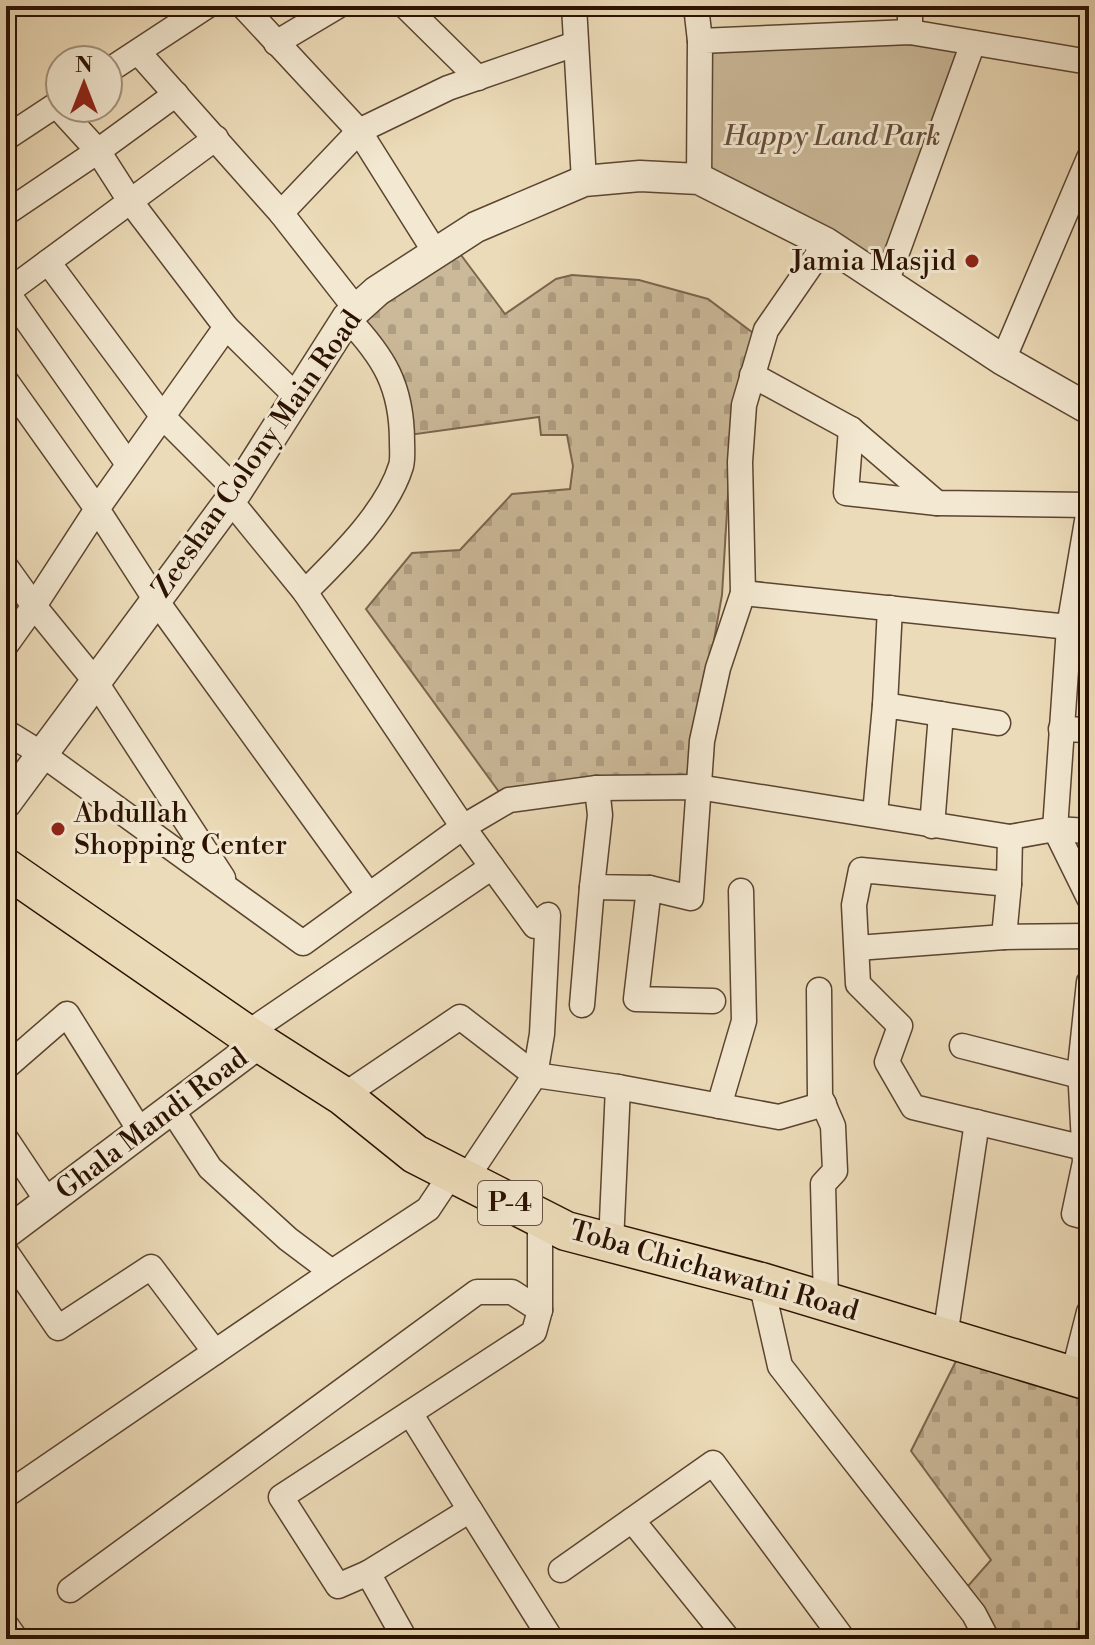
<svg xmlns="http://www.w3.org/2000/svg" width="1095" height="1645" font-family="'Libre Bodoni',serif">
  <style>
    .cemetery { fill: url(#cemetery-stones); stroke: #7b654e; stroke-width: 2 }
    .green { fill: #cbb999; stroke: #7b654e; stroke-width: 2 }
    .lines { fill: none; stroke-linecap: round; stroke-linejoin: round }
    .minor-casing { stroke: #5b4430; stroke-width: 27 }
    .tertiary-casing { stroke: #5b4430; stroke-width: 33 }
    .primary-casing { stroke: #2b1102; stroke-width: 41 }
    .minor { stroke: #f3e8d1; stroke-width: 24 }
    .tertiary { stroke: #f3e8d1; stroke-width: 30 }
    .primary { stroke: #ecdbb8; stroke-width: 38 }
    .rail-casing { stroke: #2b1102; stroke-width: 9 }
    .rail { stroke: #f3e8d1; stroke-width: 6; stroke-dasharray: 18; stroke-linecap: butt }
    .poi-dot { fill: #8f2418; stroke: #f3e8d1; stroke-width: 3 }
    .labels { text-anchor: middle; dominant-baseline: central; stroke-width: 6; stroke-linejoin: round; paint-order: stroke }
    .shield { fill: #f3e8d1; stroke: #675240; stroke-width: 2 }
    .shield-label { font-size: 26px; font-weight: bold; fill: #2b1102 }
    .park-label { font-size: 28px; font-style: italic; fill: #634c37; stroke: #f3e8d1 }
    .poi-label { font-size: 28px; fill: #2b1102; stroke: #f3e8d1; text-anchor: end }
    .street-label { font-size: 28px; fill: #2b1102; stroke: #f3e8d1 }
  </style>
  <defs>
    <pattern id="cemetery-stones" width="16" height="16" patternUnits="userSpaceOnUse" patternTransform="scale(2)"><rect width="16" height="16" fill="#cbb999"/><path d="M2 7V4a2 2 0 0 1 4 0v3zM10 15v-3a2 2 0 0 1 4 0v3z" fill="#ae9e82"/></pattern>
  </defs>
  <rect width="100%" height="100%" fill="#ecdbb8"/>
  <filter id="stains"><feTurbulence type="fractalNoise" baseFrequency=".0025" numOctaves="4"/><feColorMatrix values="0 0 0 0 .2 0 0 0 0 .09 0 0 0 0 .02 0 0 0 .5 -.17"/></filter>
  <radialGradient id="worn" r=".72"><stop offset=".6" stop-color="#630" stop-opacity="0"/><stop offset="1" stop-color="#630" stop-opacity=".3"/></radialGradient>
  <g class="cemetery">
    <path d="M 461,255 L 505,314 L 556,279 L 572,275 L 639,280 L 708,299 L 757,336 L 730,461 L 722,595 L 689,781 L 502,796 L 366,609 L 412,553 L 460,550 L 512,494 L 570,489 L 573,466 L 567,435 L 541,435 L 539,417 L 409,435 L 363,324 L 391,299 Z"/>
    <path d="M 965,1343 L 1089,1381 L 1089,1639 L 987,1639 L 960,1595 L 991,1560 L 911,1451 Z"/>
  </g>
  <path class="green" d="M 973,43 L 887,280 L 699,179 L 700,46 Z"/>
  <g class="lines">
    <defs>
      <g id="minor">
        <path d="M 243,6 L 359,131 L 435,252"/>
        <path d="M 405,6 L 478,78"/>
        <path d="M 574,6 L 584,181"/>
        <path d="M 696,6 L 700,41"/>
        <path d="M 910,6 L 910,32"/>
        <path d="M 276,43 L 338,6"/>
        <path d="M 138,52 L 281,213"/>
        <path d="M 108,71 L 207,6"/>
        <path d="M 60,103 L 56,105 L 98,151 L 176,94"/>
        <path d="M 6,138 L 56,105"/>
        <path d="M 699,179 L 700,41 L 910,32 L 1089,62"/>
        <path d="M 6,213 L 98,151 L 130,201 L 226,327 L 97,509 L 155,599 L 369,895"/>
        <path d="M 48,262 L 163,417 L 237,491"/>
        <path d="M 887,280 L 973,43"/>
        <path d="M 7,292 L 128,464"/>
        <path d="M 6,293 L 216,138"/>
        <path d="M 356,309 L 281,213 L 359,131 L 448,88 L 575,44"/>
        <path d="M 226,327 L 296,396"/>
        <path d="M 1003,360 L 1089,158"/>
        <path d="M 752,375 L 851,429 L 937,503"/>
        <path d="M 6,381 L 97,509 L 34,606 L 95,681 L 223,878"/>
        <path d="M 851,429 L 846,493 L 937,503 L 1089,505"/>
        <path d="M 230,500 L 305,592 L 463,827 L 535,926 L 548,915 L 542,1034 L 535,1075 L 465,1180"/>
        <path d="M 1089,509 L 1069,627 L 1055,829 L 1089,898"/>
        <path d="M 6,567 L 34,606 L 6,645"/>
        <path d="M 305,592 C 338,559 387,512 401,466 C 403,459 402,449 402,442 C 402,386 384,357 347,318"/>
        <path d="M 743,593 L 1069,627"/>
        <path d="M 885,705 L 890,608"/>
        <path d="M 1061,729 L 1089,730"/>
        <path d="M 6,732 L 42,754 L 303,943 L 463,827 L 509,800 L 597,788 L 698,787 L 1010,837"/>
        <path d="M 597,788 L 600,815 L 592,887 L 649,888"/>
        <path d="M 875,814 L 885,705 L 941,714"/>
        <path d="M 932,826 L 941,714 L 998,723"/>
        <path d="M 1009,884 L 1010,837 L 1055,829 L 1089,831"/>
        <path d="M 857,948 L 1004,937"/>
        <path d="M 1089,982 L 1080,1068 L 1085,1162 L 1074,1214 L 1089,1218"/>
        <path d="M 819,990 L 820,1096 L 833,1126 L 835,1171 L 823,1184 L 826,1302"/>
        <path d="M 713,1001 L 636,999 L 649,888 L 691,898 L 702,741 L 718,668 L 743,593 L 740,462 L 744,405 L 766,330 L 826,243"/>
        <path d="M 582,1005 L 592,887"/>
        <path d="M 246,1034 L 492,867"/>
        <path d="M 962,1046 L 1080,1076"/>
        <path d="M 6,1067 L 67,1014 L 142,1134"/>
        <path d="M 343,1096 L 460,1017 L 535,1075 L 618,1087"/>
        <path d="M 719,1106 L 744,1021 L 741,891"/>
        <path d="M 172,1110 L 210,1168 L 288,1239 L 332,1272 L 428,1209 L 452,1173"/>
        <path d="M 6,1139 L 48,1202"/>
        <path d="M 1084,1148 L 913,1107 L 887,1062 L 900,1026 L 858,984 L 854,905 L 861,870 L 1009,884 L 1004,937 L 1089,936"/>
        <path d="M 540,1218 L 540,1310"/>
        <path d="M 611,1243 L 618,1087 L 779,1117 L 824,1104"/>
        <path d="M 6,1252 L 58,1328 L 151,1267 L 215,1352 L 332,1272"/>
        <path d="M 761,1282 L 780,1366 L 974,1614 L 987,1639"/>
        <path d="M 945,1337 L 977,1122"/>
        <path d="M 1073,1375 L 1089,1312"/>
        <path d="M 6,1495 L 215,1352"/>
        <path d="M 470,1510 L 551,1639"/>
        <path d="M 632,1520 L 728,1639"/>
        <path d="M 561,1570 L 713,1463 L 843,1639"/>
        <path d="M 368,1573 L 470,1510 L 410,1413"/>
        <path d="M 70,1590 L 477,1292 L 512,1292 L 540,1310 L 534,1332 L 281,1497 L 338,1586 L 368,1573 L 405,1639"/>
        <path d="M 6,1625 L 16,1639"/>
      </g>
      <g id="tertiary">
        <path d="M 6,803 L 237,491 L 347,318 L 377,291 L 476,227 L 584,181 L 640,176 L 699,179 L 826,243 L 1003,360 L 1089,409"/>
        <path d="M 6,1233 L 259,1043"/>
      </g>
      <path id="primary" d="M 6,868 L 246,1034 L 343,1096 L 415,1154 L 566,1231 L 761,1282 L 1089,1381"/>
    </defs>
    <use href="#minor" class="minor-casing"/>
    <use href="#tertiary" class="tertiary-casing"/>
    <use href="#primary" class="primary-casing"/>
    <use href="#minor" class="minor"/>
    <use href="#tertiary" class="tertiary"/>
    <use href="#primary" class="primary"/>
    <defs>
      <path id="rail" d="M 6,17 L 21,6"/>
    </defs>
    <use href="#rail" class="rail-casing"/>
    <use href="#rail" class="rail"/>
  </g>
  <g class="poi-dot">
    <circle cx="972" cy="261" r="8"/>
    <circle cx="58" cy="829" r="8"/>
  </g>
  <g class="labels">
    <rect class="shield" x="478" y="1181" width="64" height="44" rx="6"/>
    <g class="shield-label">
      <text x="510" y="1203">P-4</text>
    </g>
    <g class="park-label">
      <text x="832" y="136">Happy Land Park</text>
    </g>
    <g class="poi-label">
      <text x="956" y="261">Jamia Masjid</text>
      <text x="74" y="813" text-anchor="start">Abdullah<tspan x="74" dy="32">Shopping Center</tspan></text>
    </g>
    <g class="street-label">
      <text transform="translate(257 454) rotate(-55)">Zeeshan Colony Main Road</text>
      <text transform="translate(152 1124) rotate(-37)">Ghala Mandi Road</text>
      <text transform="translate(714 1271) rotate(16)">Toba Chichawatni Road</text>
    </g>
  </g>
  <rect width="1095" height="1645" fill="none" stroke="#ecdbb8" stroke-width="32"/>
  <rect x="8" y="8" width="1079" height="1629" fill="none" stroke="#2b1102" stroke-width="4"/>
  <rect x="16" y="16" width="1063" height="1613" fill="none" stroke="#2b1102" stroke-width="2"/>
  <g transform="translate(84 84)"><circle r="38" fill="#f3e8d1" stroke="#a3927e" stroke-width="2"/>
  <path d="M0-6L14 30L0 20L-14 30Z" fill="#8f2418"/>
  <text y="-12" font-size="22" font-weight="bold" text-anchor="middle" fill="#2b1102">N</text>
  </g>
  <rect width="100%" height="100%" filter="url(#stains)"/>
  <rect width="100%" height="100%" fill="url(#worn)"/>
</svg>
